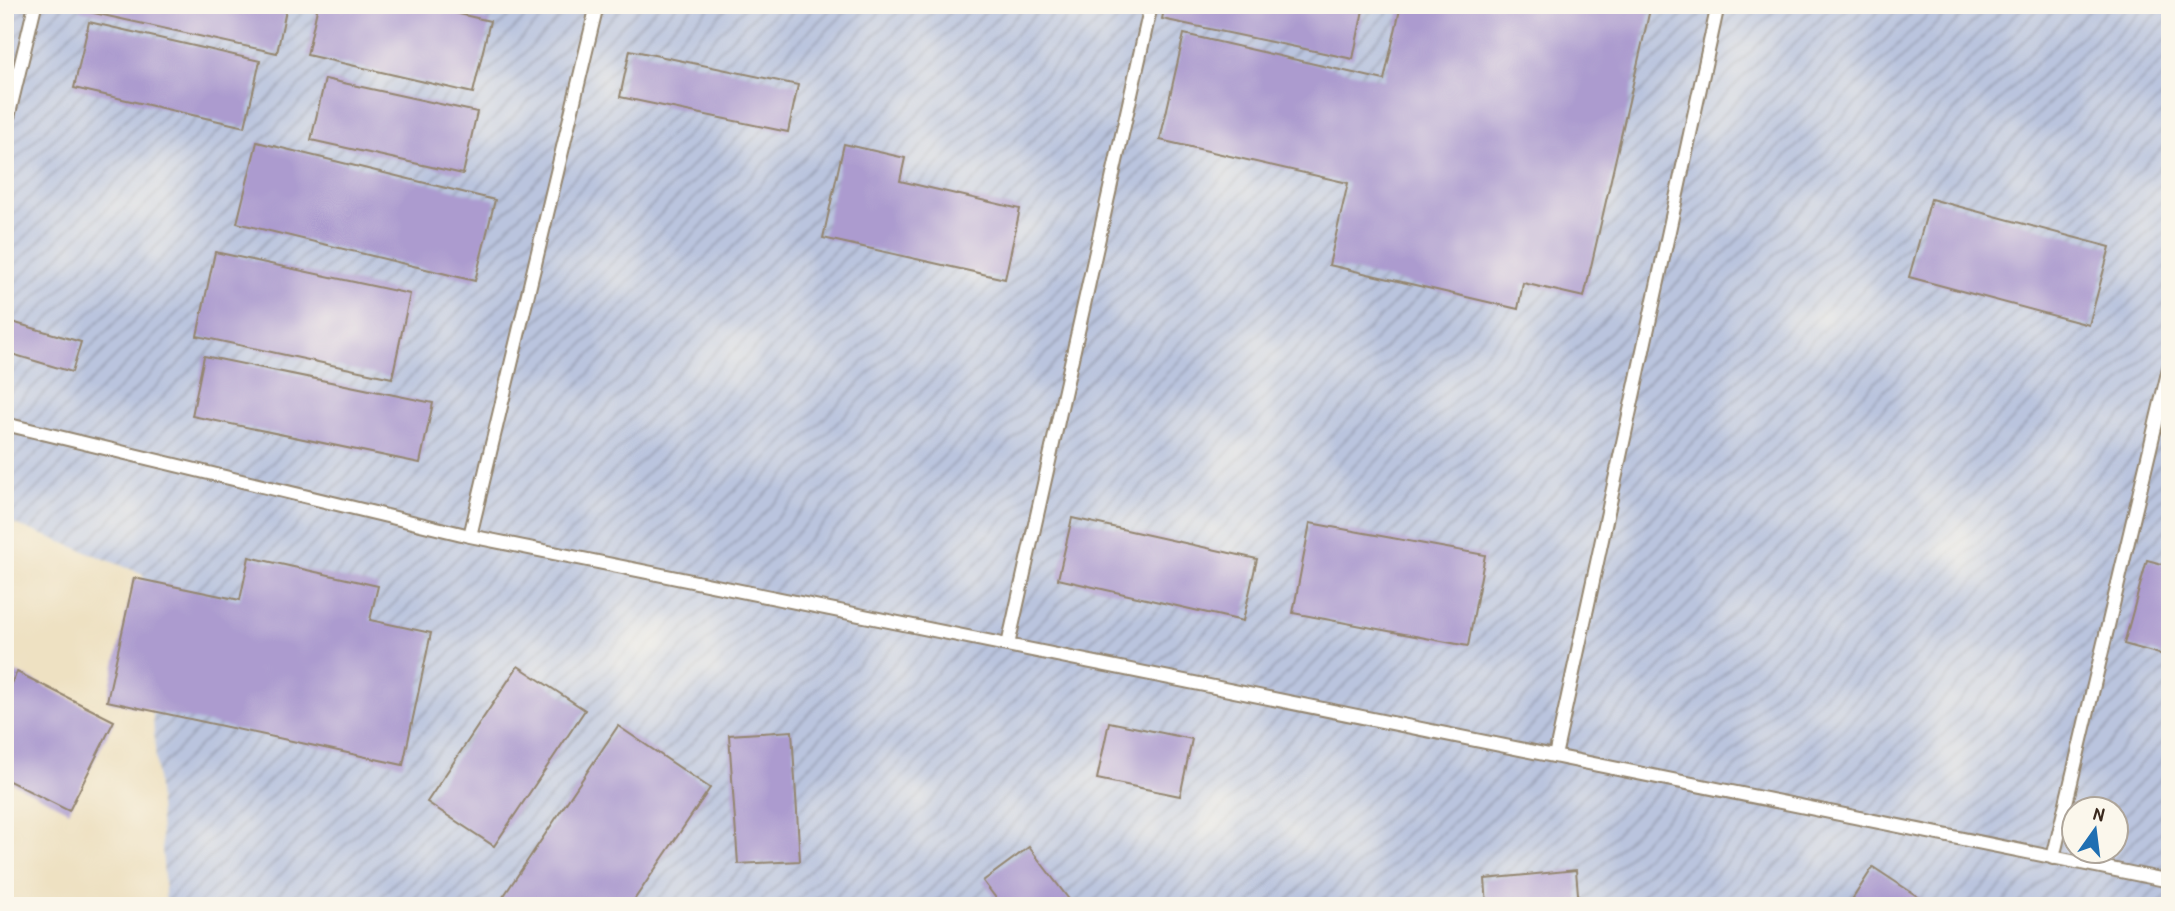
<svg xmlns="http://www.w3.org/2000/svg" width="2175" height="911" font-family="'Patrick Hand',sans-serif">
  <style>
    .industrial { fill: url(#industrial-furrows); fill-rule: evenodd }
    .building { fill: #ac9bcf }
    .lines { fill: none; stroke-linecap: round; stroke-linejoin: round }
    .lane-casing { stroke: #948670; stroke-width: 16 }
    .lane { stroke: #fff; stroke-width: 12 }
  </style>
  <defs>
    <pattern id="industrial-furrows" width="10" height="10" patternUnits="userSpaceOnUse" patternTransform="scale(1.75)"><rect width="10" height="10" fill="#bac4de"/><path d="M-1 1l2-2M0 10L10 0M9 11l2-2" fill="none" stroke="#989fb3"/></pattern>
  </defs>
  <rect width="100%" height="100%" fill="#fbf7ec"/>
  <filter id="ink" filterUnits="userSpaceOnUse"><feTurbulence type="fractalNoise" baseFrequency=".0143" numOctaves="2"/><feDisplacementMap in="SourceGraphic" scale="14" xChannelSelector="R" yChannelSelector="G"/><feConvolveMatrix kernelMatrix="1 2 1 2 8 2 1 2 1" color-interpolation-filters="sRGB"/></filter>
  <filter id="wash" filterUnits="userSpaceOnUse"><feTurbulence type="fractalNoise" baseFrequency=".00686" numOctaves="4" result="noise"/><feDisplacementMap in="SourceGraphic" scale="28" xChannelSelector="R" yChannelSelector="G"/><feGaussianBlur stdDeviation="1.57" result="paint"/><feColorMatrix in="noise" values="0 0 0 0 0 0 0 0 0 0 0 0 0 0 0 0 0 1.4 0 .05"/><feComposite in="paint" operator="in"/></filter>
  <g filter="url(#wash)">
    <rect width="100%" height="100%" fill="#eee1c2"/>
    <path class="industrial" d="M 5,5 L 2170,5 L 2170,906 L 166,906 L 143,574 L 5,520 ZM 2074,810 L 2116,810 L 2116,852 L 2074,852 Z"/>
    <g id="blocks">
      <g class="building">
        <path d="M 81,5 L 287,5 L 277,53 L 80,10 Z"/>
        <path d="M 318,5 L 420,5 L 490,21 L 473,93 L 307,55 Z"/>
        <path d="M 1165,5 L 1364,5 L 1353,59 L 1162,19 Z"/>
        <path d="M 1401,5 L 1651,5 L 1584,297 L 1523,283 L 1518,309 L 1329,265 L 1348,183 L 1160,140 L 1184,34 L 1384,80 Z"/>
        <path d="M 89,22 L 260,61 L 245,127 L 74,88 Z"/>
        <path d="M 630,50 L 798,85 L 788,132 L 620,97 Z"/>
        <path d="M 325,79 L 477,112 L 463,174 L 311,140 Z"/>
        <path d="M 257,142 L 495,200 L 475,281 L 237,223 Z"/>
        <path d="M 844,144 L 905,158 L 900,181 L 1020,209 L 1005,279 L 823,238 Z"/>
        <path d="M 1931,199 L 2110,247 L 2089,325 L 1909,277 Z"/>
        <path d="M 215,252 L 410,294 L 392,378 L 197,336 Z"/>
        <path d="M 5,320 L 81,342 L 72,372 L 5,352 Z"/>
        <path d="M 204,356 L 433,403 L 420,463 L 192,416 Z"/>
        <path d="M 1072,518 L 1257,559 L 1243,621 L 1058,579 Z"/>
        <path d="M 1310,523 L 1485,555 L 1468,646 L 1293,613 Z"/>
        <path d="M 249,557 L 378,586 L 370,620 L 431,633 L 403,765 L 107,701 L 134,578 L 240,600 Z"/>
        <path d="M 2147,560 L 2170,566 L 2170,657 L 2124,644 Z"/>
        <path d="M 518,666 L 585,710 L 494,846 L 427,802 Z"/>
        <path d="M 17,672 L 114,721 L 69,811 L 5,779 L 5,694 Z"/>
        <path d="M 1109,722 L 1192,739 L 1180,796 L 1097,779 Z"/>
        <path d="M 618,726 L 710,788 L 630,906 L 497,906 Z"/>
        <path d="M 792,731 L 800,861 L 738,864 L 729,735 Z"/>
        <path d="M 1029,847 L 1074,906 L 1002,906 L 983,881 Z"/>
        <path d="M 1873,867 L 1932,906 L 1848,906 Z"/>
        <path d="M 1576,870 L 1579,906 L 1487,906 L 1485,879 Z"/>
      </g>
    </g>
  </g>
  <g filter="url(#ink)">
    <use href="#blocks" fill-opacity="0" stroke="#948670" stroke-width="2"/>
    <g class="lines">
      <defs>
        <g id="lane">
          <path d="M 597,5 L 470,536 L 2170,881"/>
          <path d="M 5,130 L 35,5"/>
          <path d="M 5,424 L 470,536"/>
          <path d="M 1008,645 L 1151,5"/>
          <path d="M 1555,756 L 1718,5"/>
          <path d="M 2053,858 L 2170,364"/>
        </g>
      </defs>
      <use href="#lane" class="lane-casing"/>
      <use href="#lane" class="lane"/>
    </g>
  </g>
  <rect width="2175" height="911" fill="none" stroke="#fbf7ec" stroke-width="28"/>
  <g transform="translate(2095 830) rotate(14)"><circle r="33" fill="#fbf7ec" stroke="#aea59a" stroke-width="2"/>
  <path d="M0-5L12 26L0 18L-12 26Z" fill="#1f6fb2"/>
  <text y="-10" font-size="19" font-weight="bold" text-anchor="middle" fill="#3b2a1e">N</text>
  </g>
</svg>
